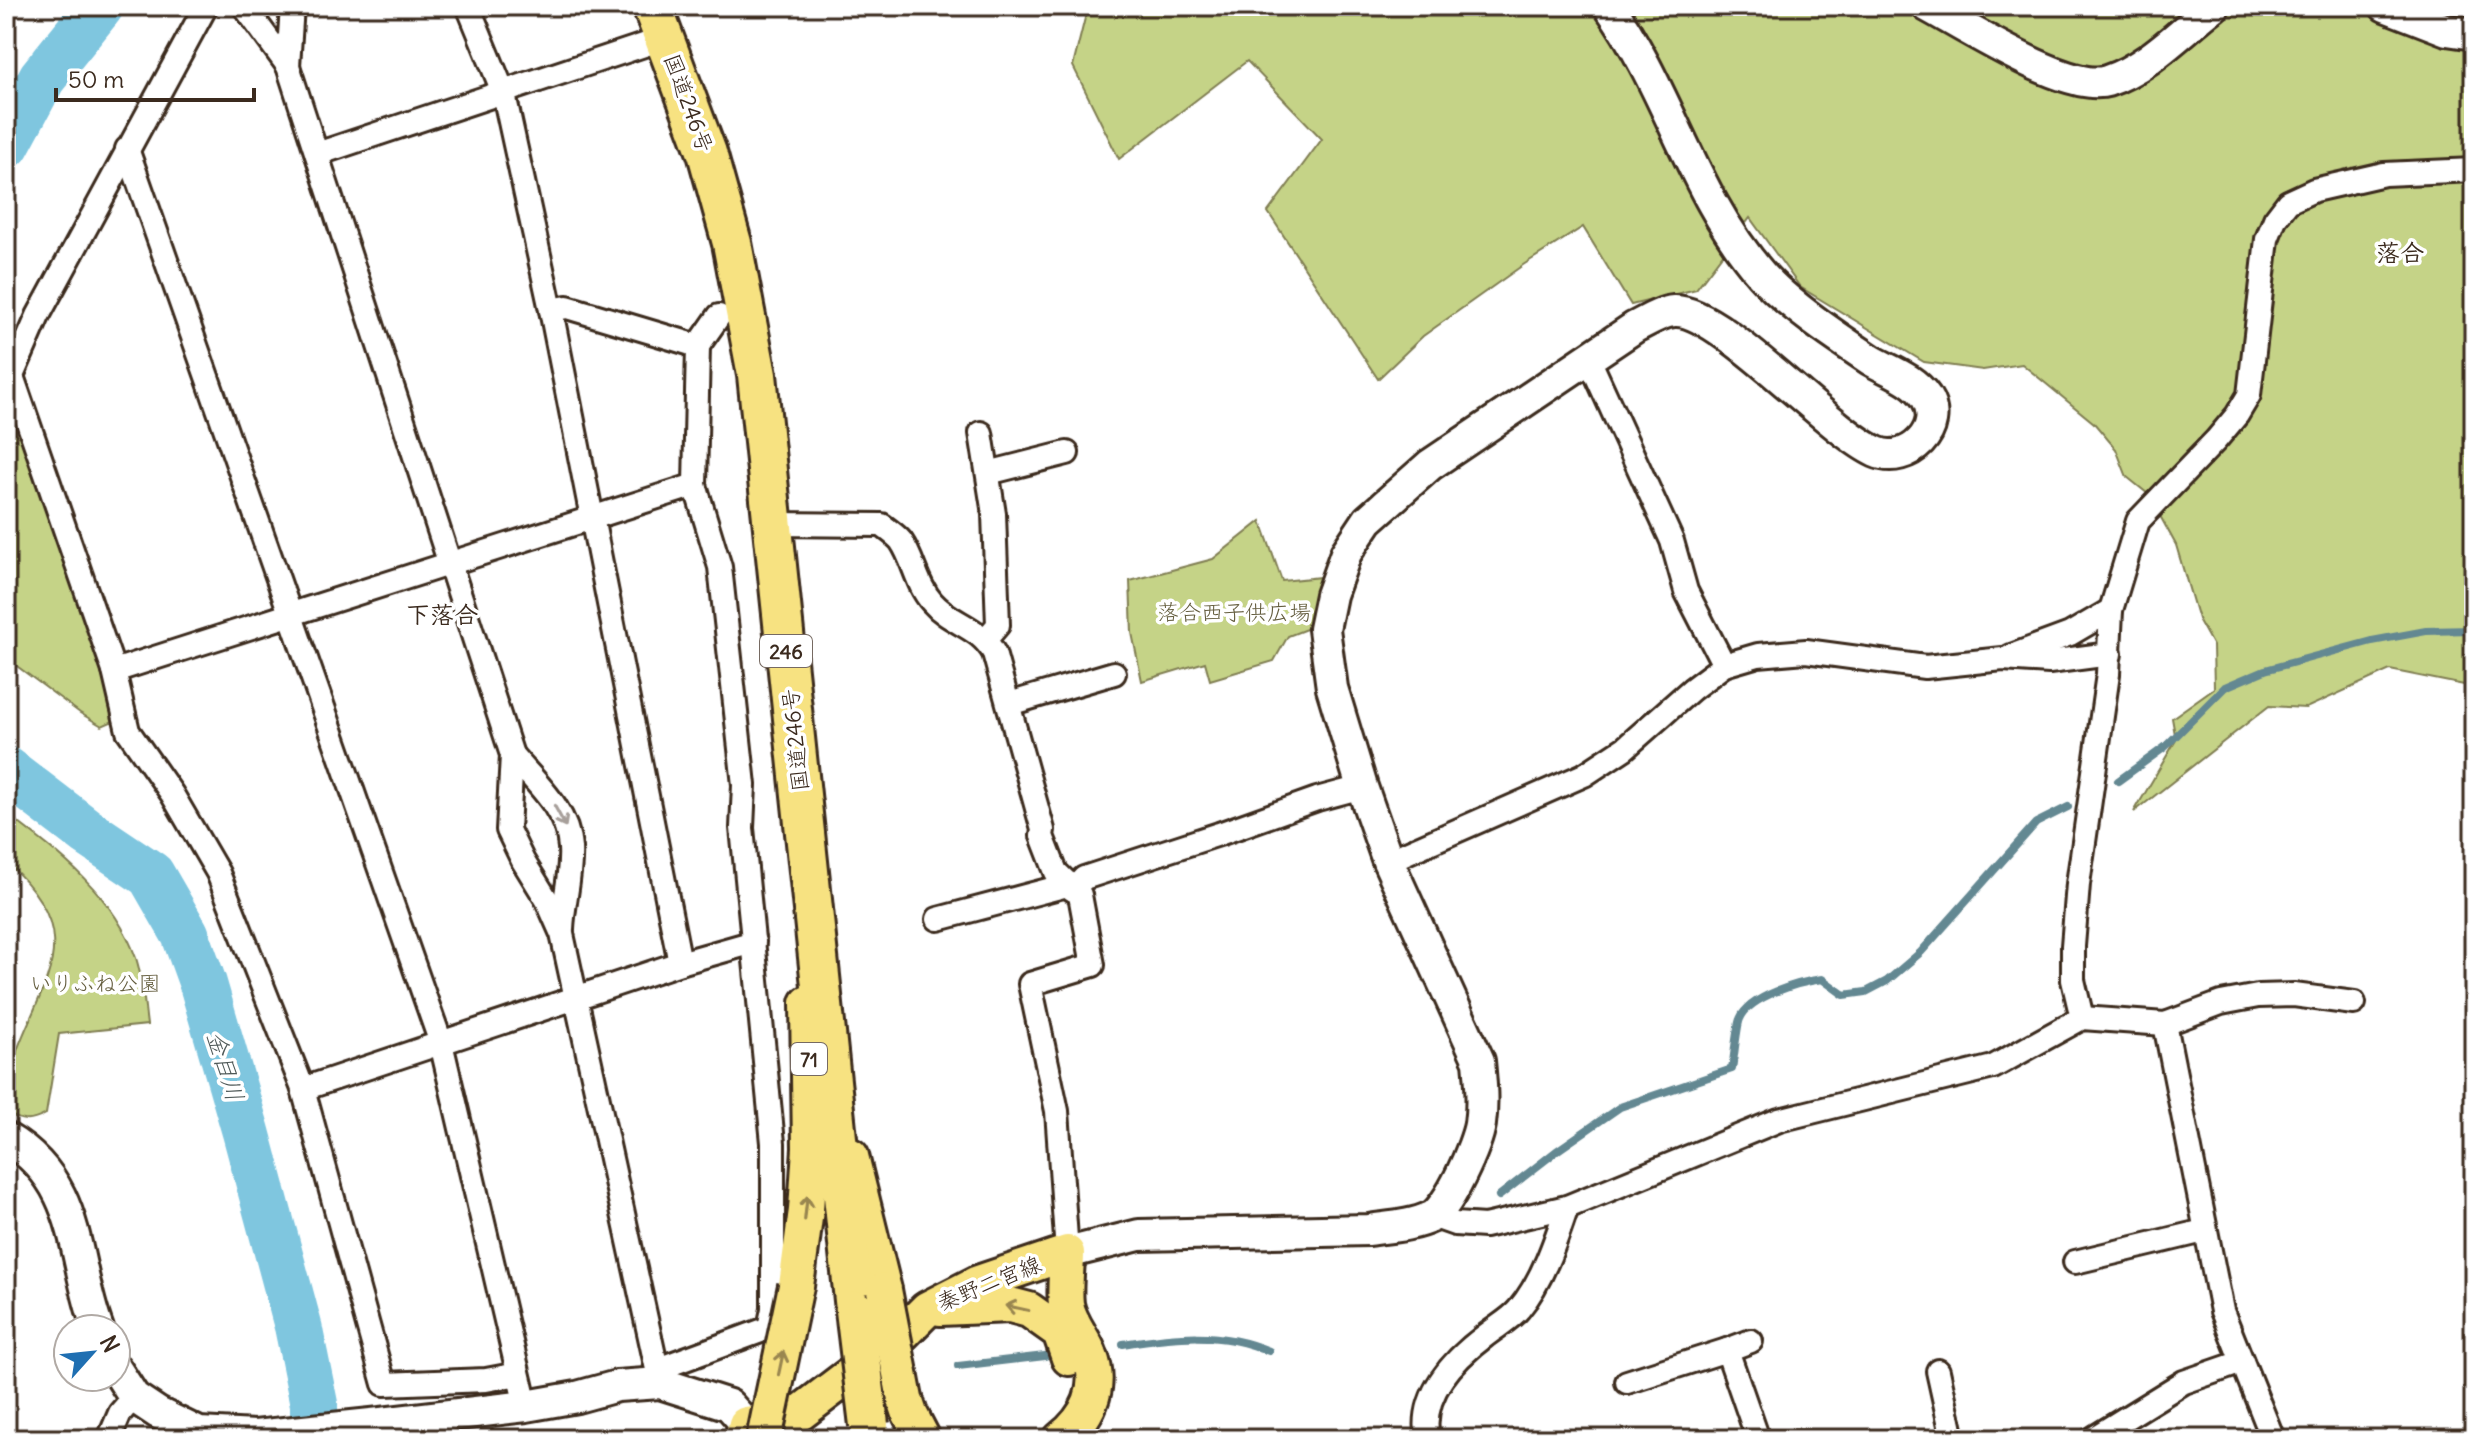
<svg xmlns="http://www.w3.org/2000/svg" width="2480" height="1445" font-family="Delius,'Klee One',sans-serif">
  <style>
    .green { fill: #c5d387; stroke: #807e52; stroke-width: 2 }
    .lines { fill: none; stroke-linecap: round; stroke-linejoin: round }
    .stream { stroke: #648892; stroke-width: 8 }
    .river { stroke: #7fc6df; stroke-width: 48 }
    .street-casing { stroke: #3b2a1e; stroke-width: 28 }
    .secondary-casing { stroke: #3b2a1e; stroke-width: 36 }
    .primary-casing { stroke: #3b2a1e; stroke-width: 40 }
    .highway-casing { stroke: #3b2a1e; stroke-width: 44 }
    .street { stroke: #fff; stroke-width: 22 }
    .secondary { stroke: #fff; stroke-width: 30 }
    .primary { stroke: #f7e281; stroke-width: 34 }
    .highway { stroke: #f7e281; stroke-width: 38 }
    .primary-bridge-casing { stroke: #3b2a1e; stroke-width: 40; stroke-linecap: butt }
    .highway-bridge-casing { stroke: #3b2a1e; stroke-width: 44; stroke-linecap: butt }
    .primary-bridge { stroke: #f7e281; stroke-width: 34 }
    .highway-bridge { stroke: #f7e281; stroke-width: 38 }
    .oneway { stroke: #a79f9a }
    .oneway2 { stroke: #998650 }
    .labels { text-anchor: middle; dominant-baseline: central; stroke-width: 7; stroke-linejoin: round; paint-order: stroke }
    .shield { fill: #fff; stroke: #766a62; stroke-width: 2 }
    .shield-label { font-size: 20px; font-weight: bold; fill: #3b2a1e }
    .street-label { font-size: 22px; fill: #3b2a1e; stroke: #fff }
    .park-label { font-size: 22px; fill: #645d3e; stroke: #fff }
    .neighbourhood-label { font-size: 24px; font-weight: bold; fill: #3b2a1e; stroke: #fff }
    .water-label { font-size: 24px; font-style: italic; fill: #4f5958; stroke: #fff }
  </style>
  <rect width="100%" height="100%" fill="#fff"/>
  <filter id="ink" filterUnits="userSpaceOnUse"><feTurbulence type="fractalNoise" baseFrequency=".0125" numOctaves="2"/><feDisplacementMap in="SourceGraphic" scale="16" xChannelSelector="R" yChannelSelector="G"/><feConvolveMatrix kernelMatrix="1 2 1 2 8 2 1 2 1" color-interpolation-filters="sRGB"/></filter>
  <g filter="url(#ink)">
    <g class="green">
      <path d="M 1088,6 L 2474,6 L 2474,687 L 2390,670 L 2306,708 L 2269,706 L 2134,812 L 2176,740 L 2172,718 L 2214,688 L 2213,646 L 2198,619 L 2176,545 L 2148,494 L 2127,477 L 2116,449 L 2094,423 L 2022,364 L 1983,370 L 1924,362 L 1800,287 L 1750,218 L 1696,289 L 1631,305 L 1583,227 L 1523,265 L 1423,336 L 1378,379 L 1268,212 L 1322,139 L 1247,61 L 1119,159 L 1073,66 Z"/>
      <path d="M 6,389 L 118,719 L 102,726 L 80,713 L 6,658 Z"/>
      <path d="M 1261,521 L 1282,581 L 1321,577 L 1309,628 L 1288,636 L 1274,661 L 1210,680 L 1205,662 L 1142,681 L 1132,633 L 1130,581 L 1213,559 Z"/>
      <path d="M 6,813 C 57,852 114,894 136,958 C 143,979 144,1002 147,1025 L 59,1034 L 46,1114 C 30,1123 21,1122 6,1112 C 6,1102 4,1090 7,1081 C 30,991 99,943 6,862 Z"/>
    </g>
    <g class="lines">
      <g class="stream">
        <path d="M 2118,781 L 2165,747 L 2225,687 L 2265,670 L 2372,641 L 2426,631 L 2474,630"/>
        <path d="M 1499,1196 L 1558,1150 L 1620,1107 L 1732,1069 C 1734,1058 1737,1025 1740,1019 C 1749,996 1800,982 1822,979 L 1844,995 L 1866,992 L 1887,981 L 1921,952 L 2036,823 L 2068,807"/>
        <path d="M 1123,1344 C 1175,1336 1220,1330 1269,1351"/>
        <path d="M 958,1366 L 1045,1356"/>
      </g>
      <g class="river">
        <path d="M 6,145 L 42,78 L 100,6"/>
        <path d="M 6,770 L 87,832 L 151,875 L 185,934 L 203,984 L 246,1132 L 298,1326 L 314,1404 L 314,1439"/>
      </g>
      <defs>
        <g id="street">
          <path d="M 206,6 L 38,316 L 12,376 L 114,671 L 128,731 L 172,794 L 218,873 L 303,1089 L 384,1384 L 486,1380 L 518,1374"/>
          <path d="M 244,6 L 288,66 L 512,755 L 508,830 L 523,861 L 547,900 L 562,934 L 660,1383"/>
          <path d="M 468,6 L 504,94 L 551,310 L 680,963"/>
          <path d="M 288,66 L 292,6"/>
          <path d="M 127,149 L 441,1043 L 526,1406"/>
          <path d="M 317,154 L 665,38"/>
          <path d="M 551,310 L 567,307 L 698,346"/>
          <path d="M 1588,357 L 1672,541 L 1686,591 L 1724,665"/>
          <path d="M 981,433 L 994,514 L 998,625 L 986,639"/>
          <path d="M 988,473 L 1067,453"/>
          <path d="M 772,524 L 882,525 C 888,530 896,535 901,541 C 914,560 916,584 932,602 C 952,625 978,625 994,653 L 1043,830 L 1042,836 L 1056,872 L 1080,895 L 1093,965 L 1030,984 L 1057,1111 L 1067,1253"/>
          <path d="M 2011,656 L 2070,634 L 2111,610"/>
          <path d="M 114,671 L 695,485"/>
          <path d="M 1009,704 L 1114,673"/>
          <path d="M 512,755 C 535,782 568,810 570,848 C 572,873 563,903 562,929"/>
          <path d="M 1388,861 L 1584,775 L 1625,748 L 1692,689 L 1724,665 L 1758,655 L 1806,651 L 1925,667 L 2003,659 L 2049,662 L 2110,654"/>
          <path d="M 1073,890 L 1084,878 L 1219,834 L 1317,799 L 1362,787"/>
          <path d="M 938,919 L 1067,885"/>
          <path d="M 2082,1018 L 2073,980 L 2073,946 L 2078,884 L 2108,674 L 2111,610 L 2138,521 L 2216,440 L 2237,415 L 2249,395 L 2267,239 L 2275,219 L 2288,202 L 2314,190 L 2384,174 L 2474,170"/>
          <path d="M 2165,1024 L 2222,1311 L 2273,1439"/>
          <path d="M 303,1089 L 680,963 L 754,942"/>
          <path d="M 1435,1217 L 1455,1224 L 1485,1226 L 1567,1207 L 1779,1120 L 1993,1067 L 2082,1018 L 2165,1024 L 2221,1003 L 2258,996 L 2294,995 L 2354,1003"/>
          <path d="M 2075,1262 L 2204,1231"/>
          <path d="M 1727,1350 L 1751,1341"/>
          <path d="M 658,1369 L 769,1328 L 773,1309 L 773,1143 L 742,828 L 744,785 L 720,567 L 695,485 L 698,346 L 719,316"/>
          <path d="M 1938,1371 L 1953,1439"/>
          <path d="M 1627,1382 L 1727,1350 L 1758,1439"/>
          <path d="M 109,1439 L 120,1413 L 134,1397"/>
          <path d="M 1428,1439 C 1419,1396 1453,1360 1485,1336 C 1496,1327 1511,1319 1519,1309 C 1542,1282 1556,1240 1567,1207"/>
          <path d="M 2092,1439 L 2184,1382 L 2242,1362"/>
        </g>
        <g id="secondary">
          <path d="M 1927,6 C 1964,26 2069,93 2107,81 C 2149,67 2180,32 2214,6"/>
          <path d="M 2385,6 L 2447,30 L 2474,34"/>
          <path d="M 6,1138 C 83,1183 71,1258 98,1329"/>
          <path d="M 1067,1253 L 1139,1235 L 1369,1230 C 1389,1227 1412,1226 1431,1217 C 1448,1210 1477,1144 1480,1124 C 1483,1103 1481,1082 1479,1061 L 1388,861 L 1362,787 L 1332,688 L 1324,629 L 1331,595 L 1346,553 L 1368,520 L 1430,465 L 1635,327 C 1647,321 1661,312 1674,311 C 1719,308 1826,429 1876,452 C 1908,466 1946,428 1926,397 C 1913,378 1890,371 1871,360 C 1838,338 1787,304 1761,274 C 1693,196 1669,90 1609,6"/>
          <path d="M 116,1369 L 134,1397 L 158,1413 L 199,1433 L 255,1436 L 381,1423 L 526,1406 L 577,1397 L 617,1386 L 660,1383 L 729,1405 L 746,1424"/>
        </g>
        <g id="primary">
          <path d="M 851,1156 L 884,1290"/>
          <path d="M 796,1286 L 806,1210 L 810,1148 L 808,1003"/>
          <path d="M 940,1308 L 1010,1305 L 1029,1310 L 1060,1332 L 1069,1358"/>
          <path d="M 905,1399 L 910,1414 L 923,1439"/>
          <path d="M 742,1439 L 746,1424 L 791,1417 L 800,1413 L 896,1340 L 927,1309 L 978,1283 L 1067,1253 C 1067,1270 1064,1288 1066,1304 C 1069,1323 1084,1338 1090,1356 C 1103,1388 1087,1419 1061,1439"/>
        </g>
        <path id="highway" d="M 652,6 L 707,153 L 732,243 L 757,375 L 855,1310"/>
      </defs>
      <use href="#street" class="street-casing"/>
      <use href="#secondary" class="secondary-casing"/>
      <use href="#primary" class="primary-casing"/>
      <use href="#highway" class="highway-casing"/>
      <use href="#street" class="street"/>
      <use href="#secondary" class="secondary"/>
      <use href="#primary" class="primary"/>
      <use href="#highway" class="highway"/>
      <defs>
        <g id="primary-bridge">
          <path d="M 884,1290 L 905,1399"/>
          <path d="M 764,1439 L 796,1286"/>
        </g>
        <path id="highway-bridge" d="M 855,1310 L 869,1425"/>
      </defs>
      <use href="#primary-bridge" class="primary-bridge-casing"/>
      <use href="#highway-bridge" class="highway-bridge-casing"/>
      <use href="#primary-bridge" class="primary-bridge"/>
      <use href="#highway-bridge" class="highway-bridge"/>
    </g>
    <defs><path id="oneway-shaft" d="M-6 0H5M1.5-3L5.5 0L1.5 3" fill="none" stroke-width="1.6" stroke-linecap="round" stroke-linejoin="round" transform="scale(2)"/></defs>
    <use class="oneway" href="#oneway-shaft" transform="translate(560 816) rotate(62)"/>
    <g class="oneway2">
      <use href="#oneway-shaft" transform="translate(806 1208) rotate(-84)"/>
      <use href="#oneway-shaft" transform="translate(1017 1308) rotate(-168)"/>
      <use href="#oneway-shaft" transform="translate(781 1363) rotate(-78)"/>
    </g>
  </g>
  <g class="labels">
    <g class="shield">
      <rect x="760" y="635" width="52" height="32" rx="6"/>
      <rect x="791" y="1043" width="36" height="32" rx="6"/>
    </g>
    <g class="shield-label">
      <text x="786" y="651">246</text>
      <text x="809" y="1059">71</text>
    </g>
    <g class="street-label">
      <text transform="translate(689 103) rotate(70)">国道246号</text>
      <text transform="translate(795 740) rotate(-96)">国道246号</text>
      <text transform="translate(989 1283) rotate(-22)">秦野二宮線</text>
    </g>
    <g class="park-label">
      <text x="1234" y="612">落合西子供広場</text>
      <text x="95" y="983">いりふね公園</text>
    </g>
    <g class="neighbourhood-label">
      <text x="2400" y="252">落合</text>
      <text x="442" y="614">下落合</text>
    </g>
    <g class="water-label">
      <text transform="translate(226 1066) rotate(73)">金目川</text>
    </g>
  </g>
  <rect width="2480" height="1445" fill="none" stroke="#fff" stroke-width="32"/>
  <rect x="16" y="16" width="2448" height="1413" fill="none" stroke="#3b2a1e" stroke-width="3" filter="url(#ink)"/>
  <g transform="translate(92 1353) rotate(63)"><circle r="38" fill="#ffffff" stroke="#b1aaa5" stroke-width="2"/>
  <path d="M0-6L14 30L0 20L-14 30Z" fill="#1f6fb2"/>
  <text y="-12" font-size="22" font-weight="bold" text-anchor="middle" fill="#3b2a1e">N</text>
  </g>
  <path d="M56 88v12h198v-12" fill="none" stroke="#3b2a1e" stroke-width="4"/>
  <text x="68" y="88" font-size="24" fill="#3b2a1e" stroke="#ffffff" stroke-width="6" paint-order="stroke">50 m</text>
</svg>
